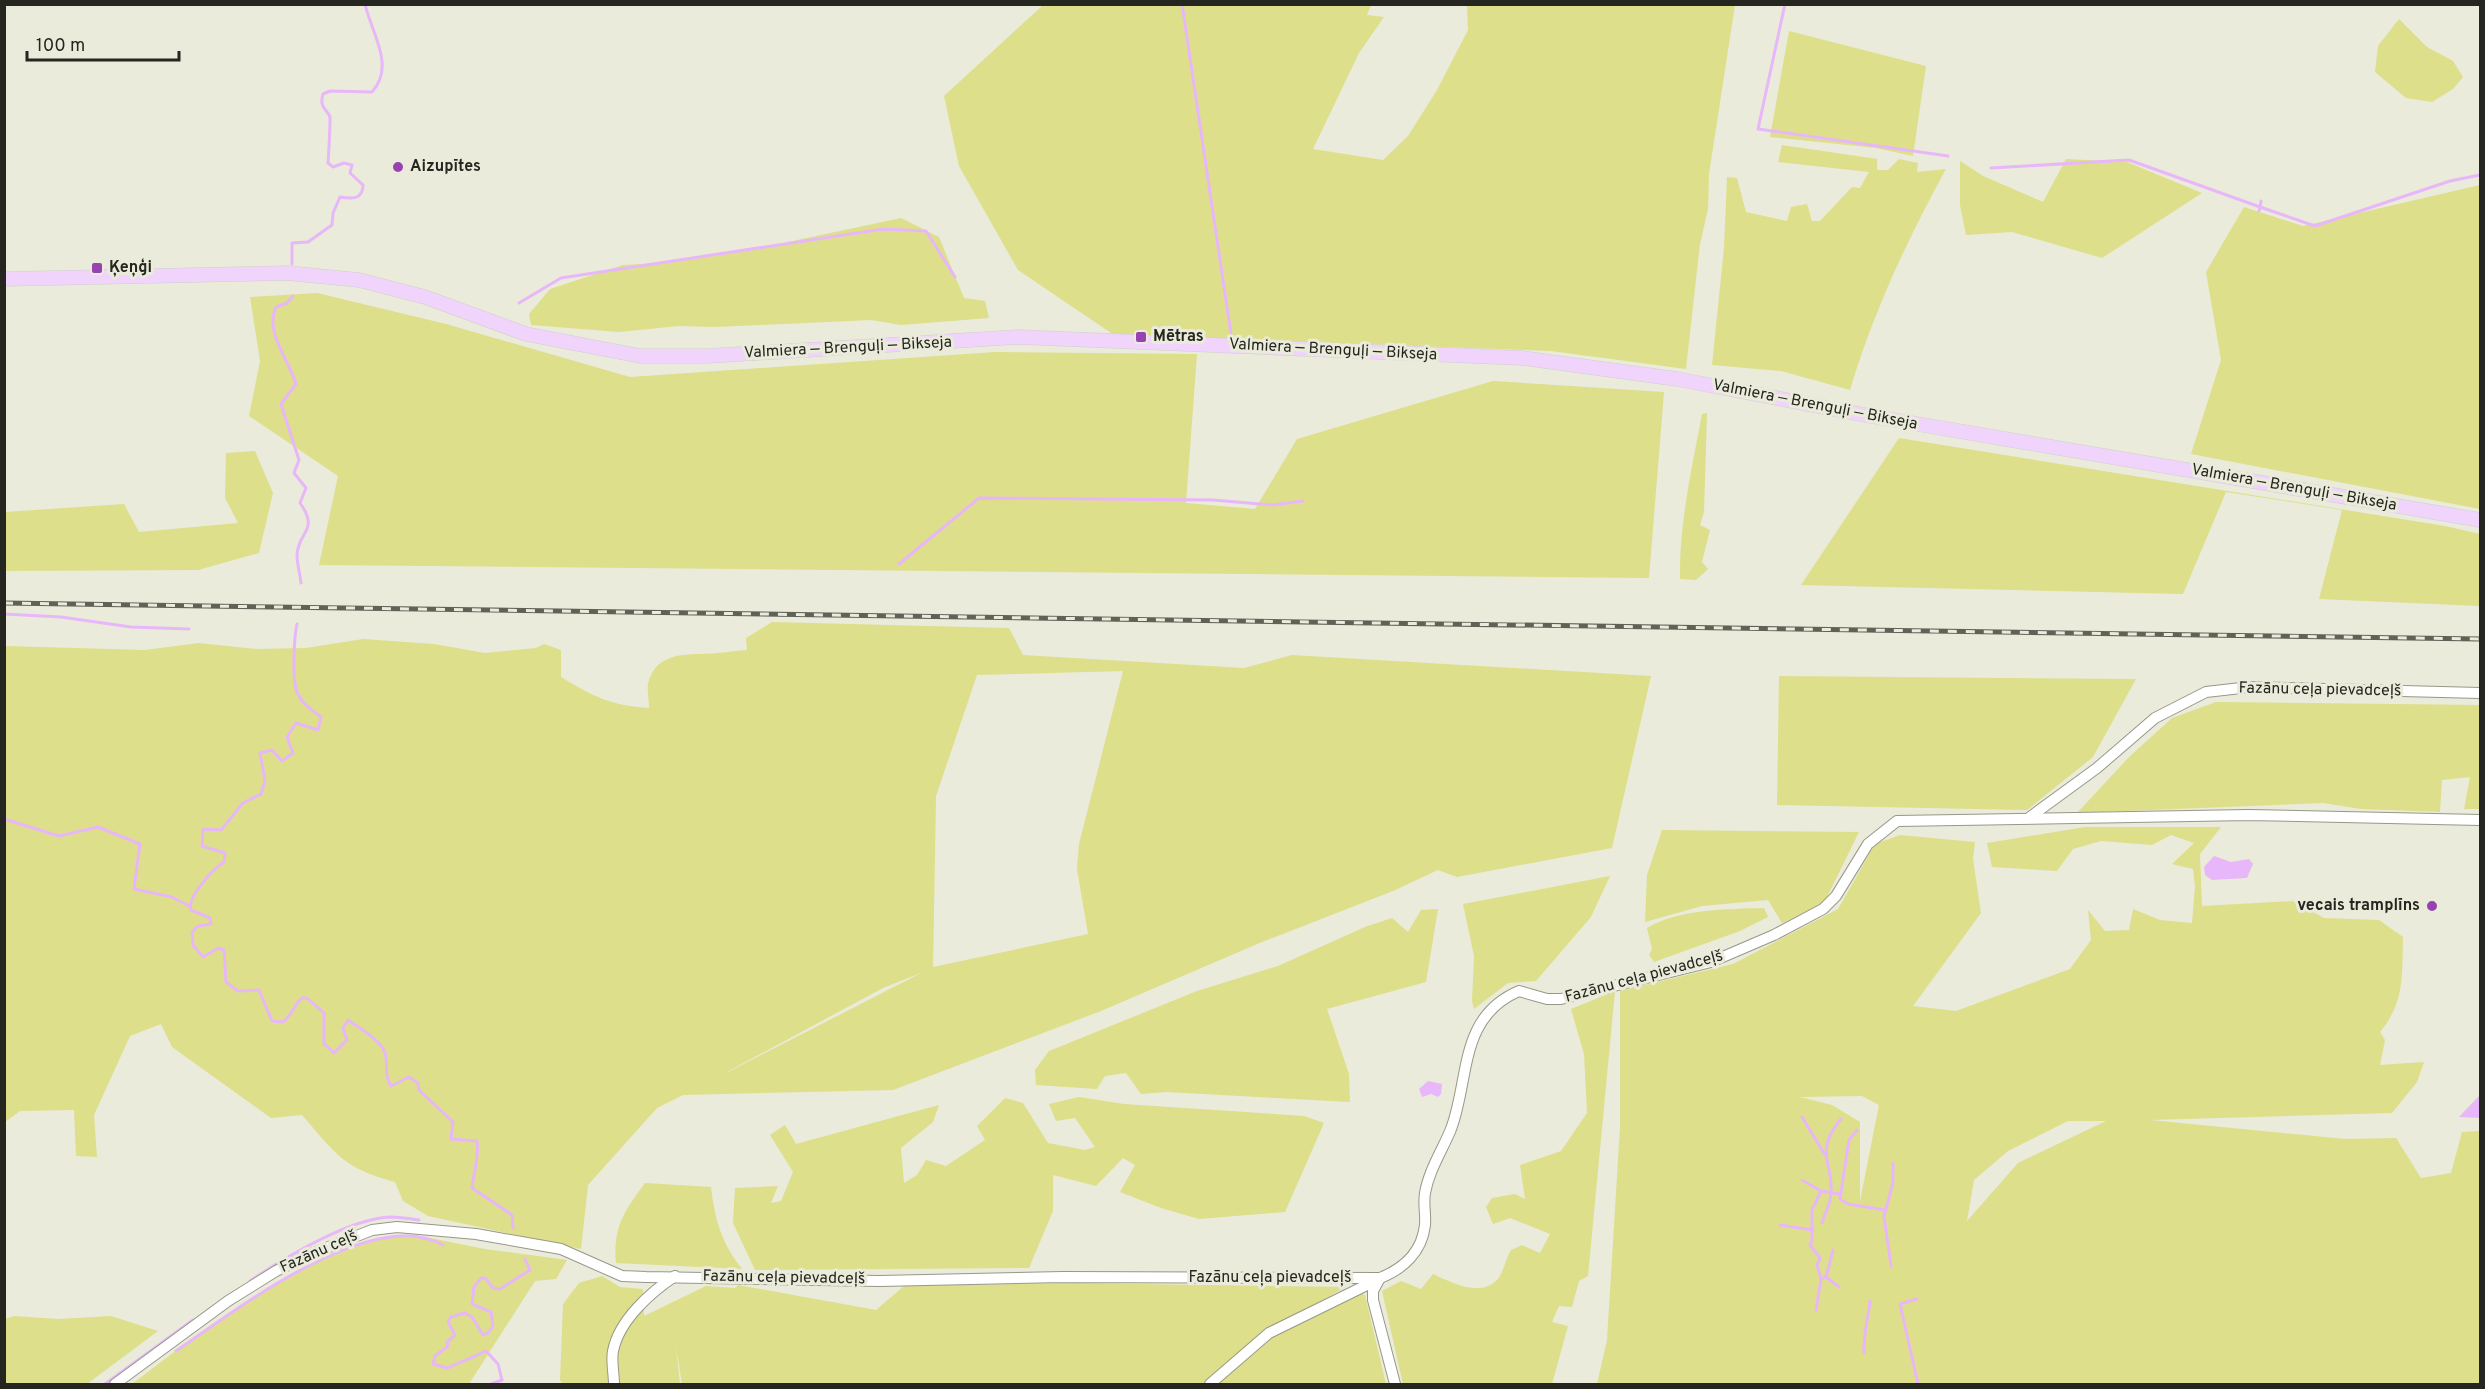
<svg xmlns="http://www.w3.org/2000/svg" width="2485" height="1389" font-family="Overpass,sans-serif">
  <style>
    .green { fill: #dddf8b; fill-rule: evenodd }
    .water { fill: #e8b7f9 }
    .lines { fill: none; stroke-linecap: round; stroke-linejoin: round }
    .stream { stroke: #e8b7f9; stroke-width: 3 }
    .minor-casing { stroke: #979888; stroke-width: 12 }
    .major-casing { stroke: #cfcfce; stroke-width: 15 }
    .minor { stroke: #fff; stroke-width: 10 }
    .major { stroke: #f1d4fb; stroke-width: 14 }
    .rail-casing { stroke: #606157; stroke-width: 5 }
    .rail { stroke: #eaebda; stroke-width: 3; stroke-dasharray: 9; stroke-linecap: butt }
    .poi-dot { fill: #9642b0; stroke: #eaebda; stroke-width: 2 }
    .labels { text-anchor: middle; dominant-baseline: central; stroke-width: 6; stroke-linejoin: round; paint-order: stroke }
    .poi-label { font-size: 16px; font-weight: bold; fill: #25261f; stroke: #eaebda; text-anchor: start }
    .street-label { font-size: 16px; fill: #25261f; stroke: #eaebda }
  </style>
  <rect width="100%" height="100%" fill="#eaebda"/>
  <g class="green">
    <path d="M 1043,5 L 1371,5 L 1367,15 L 1384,17 L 1359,53 L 1313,149 L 1383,160 L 1408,136 L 1437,90 L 1468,30 L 1467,5 L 1735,5 L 1709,174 L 1708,209 L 1700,244 L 1686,369 L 1551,351 L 1114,335 L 1018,270 L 959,166 L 944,96 Z"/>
    <path d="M 2399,19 L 2427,47 L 2453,61 L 2463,77 L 2453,89 L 2432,102 L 2406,98 L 2375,72 L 2378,46 Z"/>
    <path d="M 1789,31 L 1926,66 L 1913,156 L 1876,148 L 1770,137 Z"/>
    <path d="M 1782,145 L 1877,159 L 1877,170 L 1888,170 L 1899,159 L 1918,163 L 1917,172 L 1946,169 C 1907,240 1873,313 1850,390 L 1781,371 L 1712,365 L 1724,248 L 1727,177 L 1737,178 L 1746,212 L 1787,221 L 1791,207 L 1807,204 L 1812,221 L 1820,221 L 1852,187 L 1860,188 L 1869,172 L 1778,162 Z"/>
    <path d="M 2066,159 L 2127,162 L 2202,193 L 2102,258 L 2012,232 L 1966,235 L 1960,205 L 1960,161 L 1983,176 L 2043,202 Z"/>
    <path d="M 2480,185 L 2480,509 L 2191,454 L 2221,360 L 2206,272 L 2244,207 L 2303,226 Z"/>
    <path d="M 901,218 L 939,237 L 964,298 L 985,301 L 989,318 L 901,325 L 871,320 L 715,327 L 679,326 L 619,332 L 531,325 L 529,314 L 550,289 L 623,265 L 663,263 L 741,252 Z"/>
    <path d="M 317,293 L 446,324 L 630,377 L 995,352 L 1197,354 L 1186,503 L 1255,509 L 1297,439 L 1493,381 L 1664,392 L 1649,578 L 319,565 L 338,476 L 249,416 L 260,361 L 250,297 Z"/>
    <path d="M 1707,413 L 1704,512 L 1700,525 L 1710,530 L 1702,562 L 1708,569 L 1696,580 L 1680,579 C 1679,523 1692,468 1702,414 Z"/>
    <path d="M 1899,438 L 2445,526 L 2480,534 L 2480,606 L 2319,599 L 2342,510 L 2226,492 L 2183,594 L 1801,585 Z"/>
    <path d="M 255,451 L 273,493 L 259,553 L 198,570 L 5,571 L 5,512 L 124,504 L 139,532 L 238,523 L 225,498 L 226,453 Z"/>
    <path d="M 772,622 L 1009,628 L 1023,655 L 1244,668 L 1292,655 L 1651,676 L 1612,848 L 1457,877 L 1438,870 L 1393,891 L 1262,942 L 1101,1011 L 893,1090 L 683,1095 L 657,1108 L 588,1185 L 581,1249 L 428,1216 L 403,1201 L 395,1182 C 343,1168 336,1154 302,1115 L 271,1118 L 172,1047 L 161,1024 L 130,1036 L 94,1115 L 97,1157 L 76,1156 L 74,1110 L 20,1111 L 5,1122 L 5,646 L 145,650 L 199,643 L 256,649 L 306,648 L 363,639 L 434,644 L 485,653 L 536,648 L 544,644 L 561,650 L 561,677 C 592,696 612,706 649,708 C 649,700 647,691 648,684 C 654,657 678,654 700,654 C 715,654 732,651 747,650 L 746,638 ZM 1123,671 L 1079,844 L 1077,869 L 1088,934 L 933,967 L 936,796 L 977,675 ZM 923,972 L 728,1072 L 727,1072 L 883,988 Z"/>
    <path d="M 1779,676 L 2136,679 L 2093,757 L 2027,810 L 1777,805 Z"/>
    <path d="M 2216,702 L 2480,705 L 2480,809 L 2464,809 L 2470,777 L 2442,780 L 2440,812 L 2361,809 L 2323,803 L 2077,813 L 2129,757 L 2172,718 Z"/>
    <path d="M 2085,827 L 2221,827 L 2200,854 L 2202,906 L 2293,901 L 2324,918 L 2379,920 L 2403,937 C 2402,975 2405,1002 2380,1032 L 2385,1040 L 2380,1065 L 2424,1062 L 2417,1082 L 2392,1113 L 2150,1120 L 2346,1139 L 2396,1138 L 2421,1178 L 2451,1173 L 2462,1132 L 2480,1131 L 2480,1384 L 1597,1384 L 1607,1340 L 1620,1127 L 1620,991 L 1733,964 L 1838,909 L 1875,844 L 1900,835 L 1975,842 L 1973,859 L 1981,913 L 1913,1006 L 1956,1011 L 2070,969 L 2091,940 L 2088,910 L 2105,931 L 2129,930 L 2133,909 L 2160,920 L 2192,923 L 2195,886 L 2193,869 L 2172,864 L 2194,843 L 2171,835 L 2152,845 L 2101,841 L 2073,849 L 2057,871 L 1992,867 L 1987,843 ZM 1862,1096 L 1879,1105 L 1860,1201 L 1860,1122 L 1832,1105 L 1800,1097 ZM 2068,1121 L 2106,1121 L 2018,1163 L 1967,1221 L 1974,1180 L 2008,1151 Z"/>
    <path d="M 1662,830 L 1859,832 L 1824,903 L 1782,923 L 1768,900 L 1702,906 L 1645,922 L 1647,875 Z"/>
    <path d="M 1610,876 L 1591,917 L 1536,981 L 1508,983 L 1474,1009 L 1472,1001 L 1474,956 L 1463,904 Z"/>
    <path d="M 1764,908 L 1768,917 L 1740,931 L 1654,962 L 1649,955 L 1652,949 L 1647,928 C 1678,909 1728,909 1764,908 Z"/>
    <path d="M 1438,909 L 1426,982 L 1327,1009 L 1349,1074 L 1350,1102 L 1166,1092 L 1141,1094 L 1126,1073 L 1105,1076 L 1097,1089 L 1036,1085 L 1035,1070 L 1049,1051 L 1197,991 L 1278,966 L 1365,927 L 1392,918 L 1408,932 L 1421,910 Z"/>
    <path d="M 1615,991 L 1588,1276 L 1579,1281 L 1572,1307 L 1559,1306 L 1552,1322 L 1568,1326 L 1552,1384 L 1403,1384 L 1382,1291 L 1401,1281 L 1421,1289 L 1433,1274 C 1451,1282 1479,1298 1497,1280 C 1503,1274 1506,1258 1511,1250 L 1522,1245 L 1540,1253 L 1550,1234 L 1510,1218 L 1493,1224 L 1486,1207 L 1492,1198 L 1515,1194 L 1525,1199 L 1520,1165 L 1561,1151 L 1587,1113 L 1584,1054 L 1571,1009 Z"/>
    <path d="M 1079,1097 L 1124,1104 L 1304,1116 L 1324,1123 L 1285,1212 L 1199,1219 L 1161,1208 L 1120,1192 L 1135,1165 L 1123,1158 L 1096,1186 L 1053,1175 L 1053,1211 L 1029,1268 L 755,1270 L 733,1223 L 735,1188 L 778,1186 L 771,1203 L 781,1201 L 793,1172 L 770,1135 L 785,1125 L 796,1144 L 939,1105 L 933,1122 L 901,1148 L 904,1183 L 917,1175 L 926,1160 L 946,1166 L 985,1140 L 977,1126 L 1005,1098 L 1023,1103 L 1048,1143 L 1085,1150 L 1095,1147 L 1075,1118 L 1056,1121 L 1049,1104 Z"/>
    <path d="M 645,1183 L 711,1187 C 715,1220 721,1242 742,1269 L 616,1263 C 613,1226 624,1212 645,1183 Z"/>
    <path d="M 392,1237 L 430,1238 L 485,1249 L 567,1260 L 556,1279 L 535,1281 L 469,1384 L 132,1384 C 210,1324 295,1258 392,1237 Z"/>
    <path d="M 602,1276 L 620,1287 L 643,1289 L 644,1316 L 706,1286 L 735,1288 L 738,1285 L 876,1310 L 904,1286 L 1074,1283 L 1346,1287 L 1267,1331 L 1204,1384 L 682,1384 L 676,1347 L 680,1384 L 563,1384 L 560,1380 L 563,1304 L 579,1283 Z"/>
    <path d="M 1358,1291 L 1365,1295 L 1386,1384 L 1217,1384 L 1271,1334 Z"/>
    <path d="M 14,1316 L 58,1319 L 111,1316 L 158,1331 L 87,1384 L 5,1384 L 5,1319 Z"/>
  </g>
  <g class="water">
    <path d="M 2214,856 L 2231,862 L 2249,859 L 2253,864 L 2247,878 L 2212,880 L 2205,875 L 2204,867 Z"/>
    <path d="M 1428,1081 L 1442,1084 L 1441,1094 L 1438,1097 L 1431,1094 L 1422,1097 L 1419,1089 Z"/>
    <path d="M 2480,1096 L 2480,1118 L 2459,1117 L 2478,1097 Z"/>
  </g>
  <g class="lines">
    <g class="stream">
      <path d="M 1182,4 L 1231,334"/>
      <path d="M 1785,4 L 1758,129 L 1948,156"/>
      <path d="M 1991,168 L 2129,160 L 2260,207 L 2259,211"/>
      <path d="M 2261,201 L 2260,207 L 2315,226 L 2450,181 L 2480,175"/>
      <path d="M 292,264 L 292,243 L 308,242 L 332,225 L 333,213 L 340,197 C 351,199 363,200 363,185 L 350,173 L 352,165 L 344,163 L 333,167 L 328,163 C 329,148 330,133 330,119 C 331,111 318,110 323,94 L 330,91 L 372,92 C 396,66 371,32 365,4"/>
      <path d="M 293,296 L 287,303 L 276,307 C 264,331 289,360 296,384 L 281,404 L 299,460 L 294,473 L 306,488 L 300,503 C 320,531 298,531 297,555 C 297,564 300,574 301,583"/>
      <path d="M 519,303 L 561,278 L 883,229 L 926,231 L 955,277"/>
      <path d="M 899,564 L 979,498 L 1213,500 L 1272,505 L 1303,501"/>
      <path d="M 4,614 L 61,617 L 131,627 L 189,629"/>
      <path d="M 297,624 C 294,637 292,681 297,692 C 301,703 312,710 321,717 L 318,730 L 296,723 L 287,737 L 293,753 L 282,761 L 272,750 L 260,753 L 265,781 L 261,794 L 243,803 L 221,830 L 203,829 L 202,846 L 225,853 L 224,862 C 213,869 186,898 191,910 L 210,918 L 211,924 L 198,926 L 192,932 L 193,945 L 203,957 L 218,948 L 224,950 L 226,982 L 238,991 L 259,990 L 272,1021 L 283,1022 C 292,1015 293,1006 302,998 L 307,998 L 324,1013 L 324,1044 L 334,1053 L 347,1040 L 343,1028 L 348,1020 C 359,1028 380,1039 385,1053 C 389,1065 383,1074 391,1086 L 409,1077 L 418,1083 L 419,1090 L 453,1122 L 451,1139 L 477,1141 C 479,1158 474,1170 472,1188 L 512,1215 L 513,1228"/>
      <path d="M 4,819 L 59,836 L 98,827 L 140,844 L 134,889 L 172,897 L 189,906"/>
      <path d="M 1802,1117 L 1825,1155"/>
      <path d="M 1857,1130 L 1849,1140 L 1840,1199 L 1848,1204 L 1885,1210"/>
      <path d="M 1802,1180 L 1821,1191 L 1840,1194"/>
      <path d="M 1822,1223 C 1824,1216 1828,1208 1830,1201 C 1837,1166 1811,1154 1841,1119"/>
      <path d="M 1780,1225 L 1813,1230"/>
      <path d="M 1891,1266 L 1884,1216 L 1893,1183 L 1893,1163"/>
      <path d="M 1826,1277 L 1833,1250"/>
      <path d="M 1821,1279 L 1826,1277 L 1839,1287"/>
      <path d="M 250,1281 C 284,1258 350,1218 391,1217 C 400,1217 410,1219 419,1220"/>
      <path d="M 1917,1299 L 1900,1304 L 1918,1384"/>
      <path d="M 1816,1310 L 1821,1279 L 1817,1265 L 1820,1258 L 1810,1245 L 1812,1241 L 1812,1210 L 1821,1191"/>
      <path d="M 176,1351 C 234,1312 371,1204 443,1245"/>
      <path d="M 1864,1353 C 1863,1335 1868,1319 1870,1301"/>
      <path d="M 105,1384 L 193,1320"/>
      <path d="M 491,1384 L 502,1380 L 498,1364 L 486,1351 L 447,1368 L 433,1364 L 435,1356 L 448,1346 L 447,1342 L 455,1335 L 448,1322 L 451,1317 L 465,1313 L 472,1317 L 483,1335 L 488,1333 L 493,1326 L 491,1312 L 472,1304 L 474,1287 L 481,1278 L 485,1278 L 493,1288 L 500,1289 L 530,1270 L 525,1259"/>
    </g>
    <defs>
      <g id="minor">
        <path d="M 2030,817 L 2097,768 L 2155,718 L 2206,692 L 2250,687 L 2480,693"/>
        <path d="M 1380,1278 L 1373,1291 L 1373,1300 L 1395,1384"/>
        <path d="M 115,1384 L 228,1301 L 276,1271 L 311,1254 L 372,1230 L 397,1227 L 476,1234 L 561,1249 L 622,1276 L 646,1277 L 879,1281 L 1063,1277 L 1380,1278 C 1403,1269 1422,1252 1425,1225 C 1426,1215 1423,1204 1425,1193 C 1429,1170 1442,1151 1451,1129 C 1470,1079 1458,1017 1519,991 L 1547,999 L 1561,999 L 1711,962 L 1774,935 L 1823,909 L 1836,896 L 1868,844 L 1897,821 L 2248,815 L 2480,820"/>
        <path d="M 614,1384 C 614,1374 611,1361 613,1351 C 619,1320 651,1292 675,1276"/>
        <path d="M 1210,1384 L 1269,1333 L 1377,1280"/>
      </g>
      <path id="major" d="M 4,279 L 287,273 L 359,280 L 425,297 L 526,334 L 640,356 L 708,356 L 1018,337 L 1522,358 L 1677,379 L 1865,415 L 2480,520"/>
    </defs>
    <use href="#minor" class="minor-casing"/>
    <use href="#major" class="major-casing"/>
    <use href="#minor" class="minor"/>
    <use href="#major" class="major"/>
    <defs>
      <path id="rail" d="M 4,603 L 2480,639"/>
    </defs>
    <use href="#rail" class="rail-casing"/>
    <use href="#rail" class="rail"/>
  </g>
  <g class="poi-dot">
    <circle cx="398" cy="167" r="6"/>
    <rect x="91" y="262" width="12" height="12" rx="3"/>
    <rect x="1135" y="331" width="12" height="12" rx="3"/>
    <circle cx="2432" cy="906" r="6"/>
  </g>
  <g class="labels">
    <g class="poi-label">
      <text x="410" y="167">Aizupītes</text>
      <text x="109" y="268">Ķeņģi</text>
      <text x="1153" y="337">Mētras</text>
      <text x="2420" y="906" text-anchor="end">vecais tramplīns</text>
    </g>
    <g class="street-label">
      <text transform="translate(848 348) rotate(-3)">Valmiera — Brenguļi — Bikseja</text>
      <text transform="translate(1333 350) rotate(3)">Valmiera — Brenguļi — Bikseja</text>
      <text transform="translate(1815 405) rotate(11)">Valmiera — Brenguļi — Bikseja</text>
      <text transform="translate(2294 488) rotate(10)">Valmiera — Brenguļi — Bikseja</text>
      <text transform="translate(2320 690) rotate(1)">Fazānu ceļa pievadceļš</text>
      <text transform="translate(1644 977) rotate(-15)">Fazānu ceļa pievadceļš</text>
      <text transform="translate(319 1252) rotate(-24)">Fazānu ceļš</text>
      <text transform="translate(784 1278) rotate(1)">Fazānu ceļa pievadceļš</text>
      <text x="1270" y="1278">Fazānu ceļa pievadceļš</text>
    </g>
  </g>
  <rect width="2485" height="1389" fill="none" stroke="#25261f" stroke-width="12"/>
  <path d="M27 51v9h152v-9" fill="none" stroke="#25261f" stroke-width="3"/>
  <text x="36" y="51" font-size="18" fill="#25261f" stroke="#eaebda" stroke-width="4.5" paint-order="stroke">100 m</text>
</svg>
